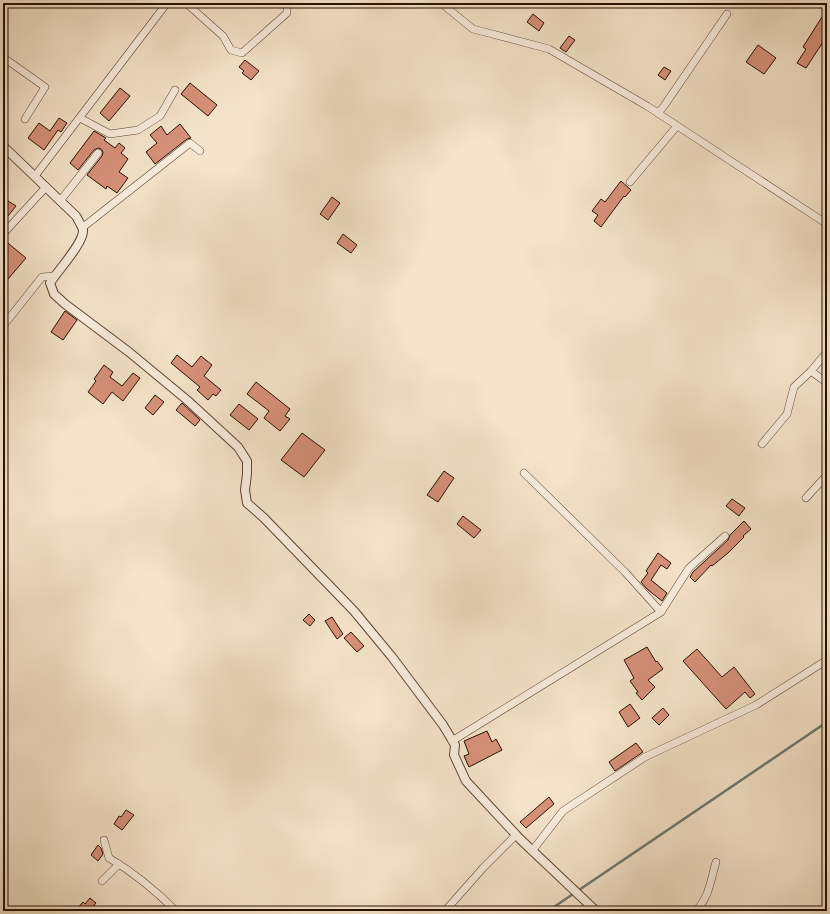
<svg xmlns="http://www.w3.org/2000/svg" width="830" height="914" font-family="'Old Standard TT',serif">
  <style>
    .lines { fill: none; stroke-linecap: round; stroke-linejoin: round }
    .stream { stroke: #6e786f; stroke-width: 2.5 }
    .building { fill: #d7917a; stroke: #280f01 }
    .minor-casing { stroke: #5b4433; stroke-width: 8 }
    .tertiary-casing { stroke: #5b4433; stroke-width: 10 }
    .minor { stroke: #f8eddd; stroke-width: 7 }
    .tertiary { stroke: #f8eddd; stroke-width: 8 }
  </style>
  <rect width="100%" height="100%" fill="#f5e4ca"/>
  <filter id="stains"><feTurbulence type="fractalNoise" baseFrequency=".005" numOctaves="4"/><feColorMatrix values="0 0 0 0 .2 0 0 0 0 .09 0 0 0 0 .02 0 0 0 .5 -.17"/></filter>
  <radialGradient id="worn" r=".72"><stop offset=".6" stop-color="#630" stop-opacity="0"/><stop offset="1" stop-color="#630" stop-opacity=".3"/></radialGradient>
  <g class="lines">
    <path class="stream" d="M 548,911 L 827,722"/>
  </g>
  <g class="building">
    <path d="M 827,9 L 827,36 L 806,68 L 797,63 L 806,49 L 803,47 Z"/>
    <path d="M 533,14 L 544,23 L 539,31 L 527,22 Z"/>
    <path d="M 569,36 L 575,40 L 566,52 L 560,48 Z"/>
    <path d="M 758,45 L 776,58 L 764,74 L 746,62 Z"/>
    <path d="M 245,60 L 259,71 L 251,80 L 242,73 L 244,71 L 239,67 Z"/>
    <path d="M 664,67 L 671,71 L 665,80 L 658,75 Z"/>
    <path d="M 190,83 L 217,105 L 208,116 L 181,94 Z"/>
    <path d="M 120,88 L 130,96 L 109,121 L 100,113 Z"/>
    <path d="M 59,118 L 67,123 L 61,132 L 58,130 L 44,150 L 28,138 L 39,123 L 50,131 Z"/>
    <path d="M 180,124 L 191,138 L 187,139 L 155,164 L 146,152 L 157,143 L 150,135 L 161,126 L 167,135 Z"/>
    <path d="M 94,131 L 106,138 L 104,140 L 115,148 L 119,143 L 125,148 L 121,153 L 128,159 L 119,172 L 128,178 L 117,193 L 107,186 L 106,189 L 87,175 L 102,156 L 103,152 L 101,149 L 98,148 L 94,150 L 78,170 L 70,163 Z"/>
    <path d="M 621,181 L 631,190 L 625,197 L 624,196 L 601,227 L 594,221 L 598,215 L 592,211 L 601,199 L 605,202 Z"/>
    <path d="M 332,197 L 340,203 L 328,220 L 320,214 Z"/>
    <path d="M 8,201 L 16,206 L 8,216 L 3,212 L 3,208 Z"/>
    <path d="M 343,234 L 357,245 L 351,253 L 337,243 Z"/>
    <path d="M 3,239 L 26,258 L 3,285 Z"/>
    <path d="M 65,311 L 77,320 L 63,340 L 51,332 Z"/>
    <path d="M 177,355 L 192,367 L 201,356 L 212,365 L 204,376 L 221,390 L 216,396 L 213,394 L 208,400 L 197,390 L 200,387 L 171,363 Z"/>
    <path d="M 104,365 L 113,372 L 110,377 L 122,386 L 133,373 L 140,378 L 123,401 L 112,392 L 103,404 L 88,392 L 96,381 L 94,379 Z"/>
    <path d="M 256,382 L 290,409 L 285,416 L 290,419 L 280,431 L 264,418 L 269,411 L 247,394 Z"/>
    <path d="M 155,395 L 164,402 L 153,415 L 145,408 Z"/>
    <path d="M 182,403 L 200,420 L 195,426 L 176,410 Z"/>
    <path d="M 239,404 L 258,419 L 249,430 L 230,415 Z"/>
    <path d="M 302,433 L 325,450 L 304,477 L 281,460 Z"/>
    <path d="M 444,471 L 454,478 L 438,502 L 427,495 Z"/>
    <path d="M 732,499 L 745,508 L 739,516 L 726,506 Z"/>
    <path d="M 463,516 L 481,530 L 474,538 L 457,524 Z"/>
    <path d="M 744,521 L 751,529 L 743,536 L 744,537 L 728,553 L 712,566 L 711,565 L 695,582 L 690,577 L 693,572 L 728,540 L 730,535 Z"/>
    <path d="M 658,553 L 671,563 L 667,569 L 661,565 L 651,580 L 667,593 L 662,601 L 647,589 L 641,582 L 648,573 L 646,571 Z"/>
    <path d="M 309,614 L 315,620 L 310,626 L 303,620 Z"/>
    <path d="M 332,617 L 343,634 L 337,639 L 325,621 Z"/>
    <path d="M 351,632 L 364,646 L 357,652 L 344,638 Z"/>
    <path d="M 647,647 L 656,662 L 657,661 L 663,669 L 648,680 L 655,687 L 642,700 L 636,693 L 638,692 L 630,681 L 634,678 L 624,660 Z"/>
    <path d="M 697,649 L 722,677 L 734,667 L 755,694 L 750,698 L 745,692 L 726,709 L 683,661 Z"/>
    <path d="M 630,704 L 640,718 L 628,727 L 619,712 Z"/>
    <path d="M 663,708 L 669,715 L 659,725 L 652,718 Z"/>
    <path d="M 487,731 L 492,742 L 496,739 L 502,750 L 469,767 L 464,756 L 469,754 L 464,741 Z"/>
    <path d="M 636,743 L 643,752 L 615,771 L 609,762 Z"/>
    <path d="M 549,797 L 554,804 L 526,828 L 520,822 Z"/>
    <path d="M 126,810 L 134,815 L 122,830 L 114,824 L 119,816 L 121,817 Z"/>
    <path d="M 98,845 L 101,848 L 103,854 L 98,861 L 91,855 Z"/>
    <path d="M 90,898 L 96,903 L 91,909 L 94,911 L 75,911 L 83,902 L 85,904 Z"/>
  </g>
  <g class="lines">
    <defs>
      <g id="minor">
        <path d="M 186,3 L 223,36 L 231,50 L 242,53 L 287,13 L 287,6 L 284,3"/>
        <path d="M 441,3 L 473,29 L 549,49 L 647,106 L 827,224"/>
        <path d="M 4,58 L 45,87 L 25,119"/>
        <path d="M 658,113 L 664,106 L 727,14"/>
        <path d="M 80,118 L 110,134 L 138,130 L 160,116 L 175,90"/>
        <path d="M 35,176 L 167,3"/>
        <path d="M 630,182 L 677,126"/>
        <path d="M 60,201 L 98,153"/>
        <path d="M 82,228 L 190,143 L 200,151"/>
        <path d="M 3,234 L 46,187"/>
        <path d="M 3,326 L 42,277 L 54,276"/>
        <path d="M 811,371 L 827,383"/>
        <path d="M 762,444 L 787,414 L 794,387 L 811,371 L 827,352"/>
        <path d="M 524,473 L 625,572 L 661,612"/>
        <path d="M 806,498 L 827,475"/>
        <path d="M 452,741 L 661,612 L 689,568 L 725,536"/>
        <path d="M 104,840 L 109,858 C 133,872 156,891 176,911"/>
        <path d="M 532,851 L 563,811 L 645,757 L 756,705 L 827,660"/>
        <path d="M 102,881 L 119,864"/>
        <path d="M 445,911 L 483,868 L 516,835"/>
        <path d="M 695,911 C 709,900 711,878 716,862"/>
      </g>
      <g id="tertiary">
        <path d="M 3,56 L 3,62"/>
        <path d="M 3,146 L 76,216 C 78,220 82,226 83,230 C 84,243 58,270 50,283 L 54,294 L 65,304 L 129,352 L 187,400 L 238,447 L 247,461 L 247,474 L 245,490 L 247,503 L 264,518 L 354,611 L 392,657 L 443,725 L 455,745 L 454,755 L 466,781 L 520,839 L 596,911"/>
      </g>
    </defs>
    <use href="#minor" class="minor-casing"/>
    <use href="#tertiary" class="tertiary-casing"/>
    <use href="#minor" class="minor"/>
    <use href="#tertiary" class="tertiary"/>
  </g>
  <rect width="830" height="914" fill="none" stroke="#f5e4ca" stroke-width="16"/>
  <rect x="4" y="4" width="822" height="906" fill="none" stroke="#280f01" stroke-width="2"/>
  <rect x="8" y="8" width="814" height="898" fill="none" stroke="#280f01"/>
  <rect width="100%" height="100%" filter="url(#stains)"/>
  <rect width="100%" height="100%" fill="url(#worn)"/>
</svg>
